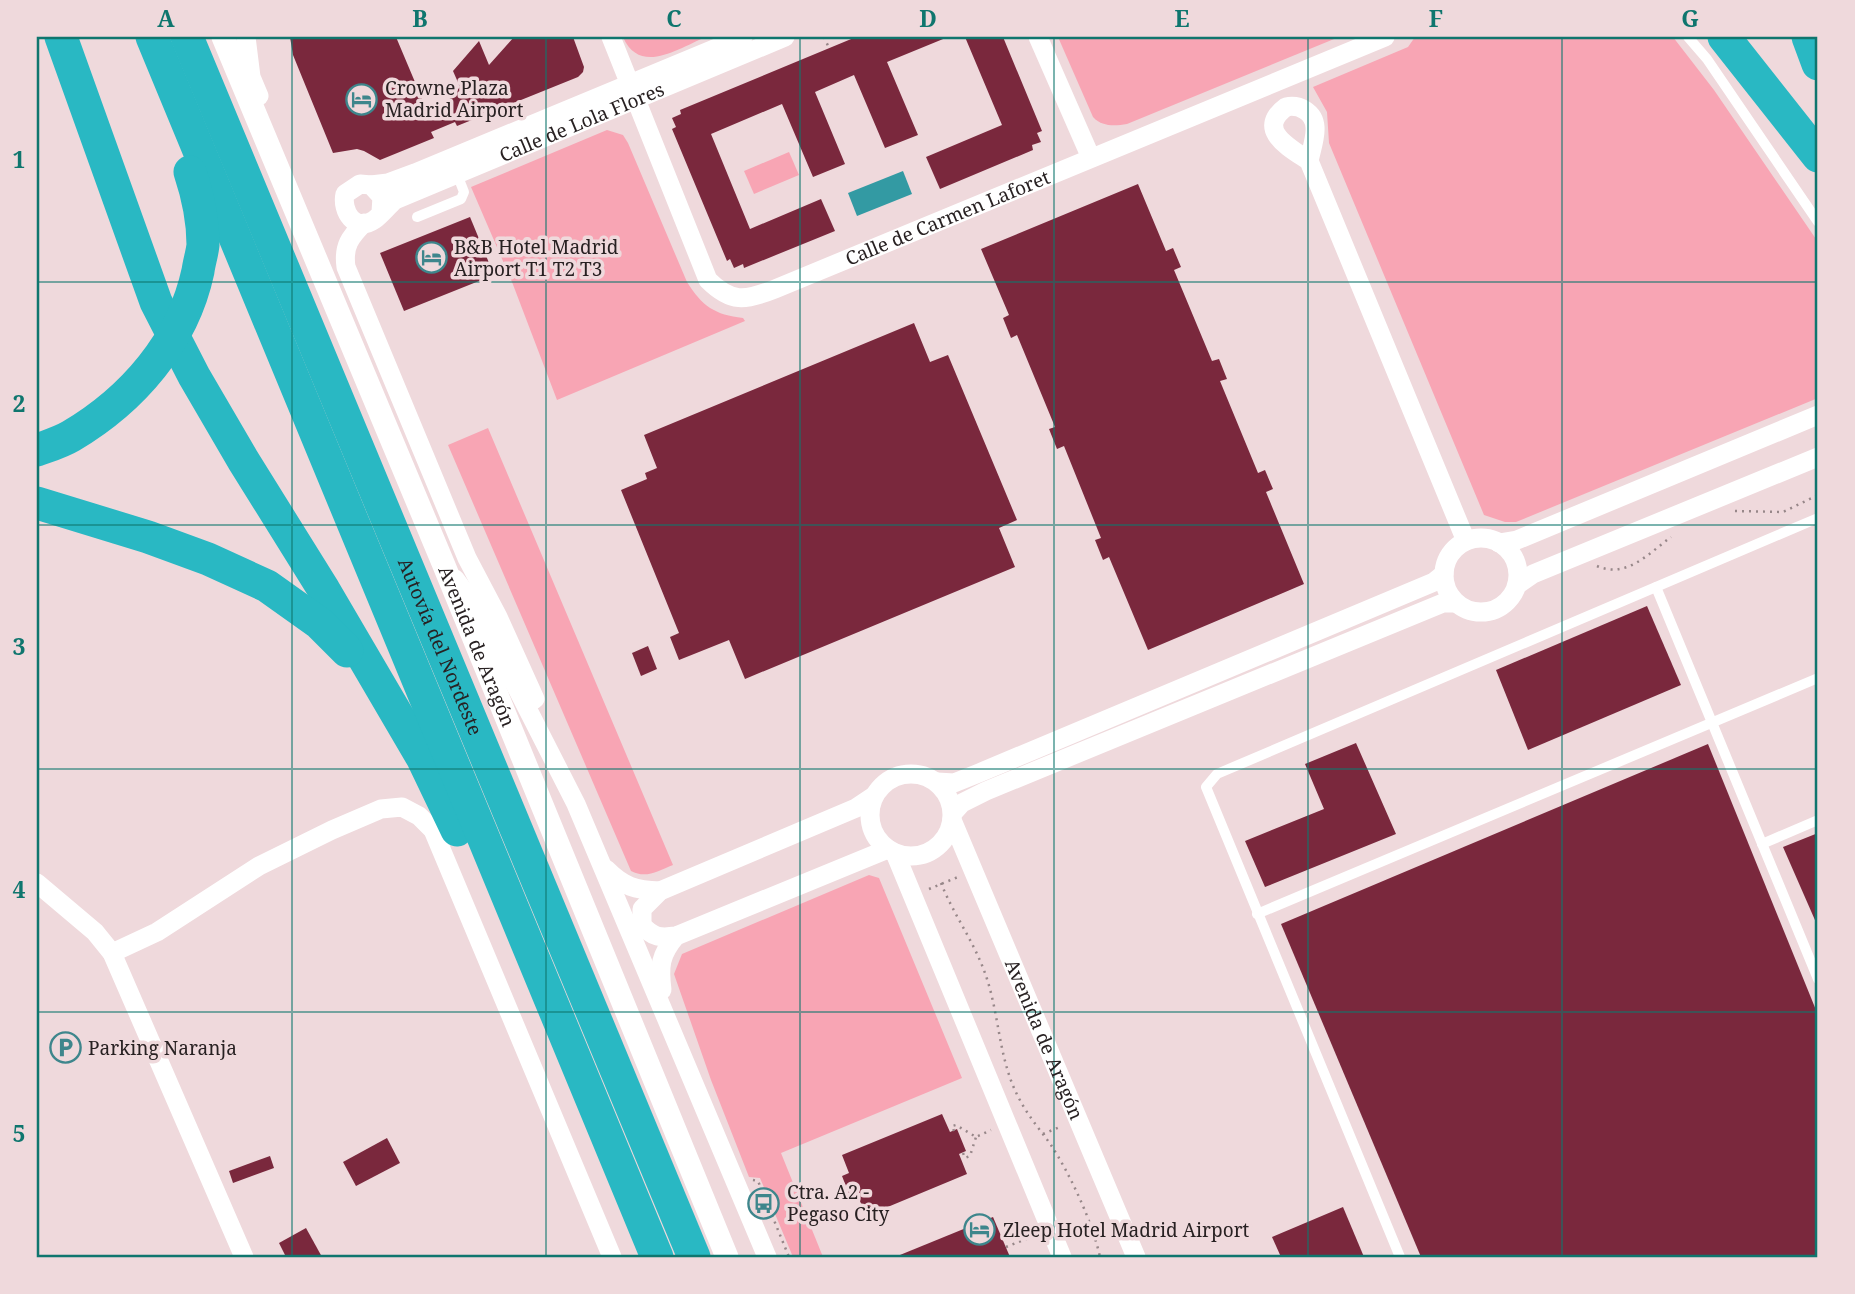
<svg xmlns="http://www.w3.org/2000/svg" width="1855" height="1294" font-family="'Noto Serif',serif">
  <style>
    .green { fill: #f8a5b4 }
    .water { fill: #339aa3 }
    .building { fill: #7a283d }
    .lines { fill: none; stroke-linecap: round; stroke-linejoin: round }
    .path { stroke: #978789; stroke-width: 2.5; stroke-dasharray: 2 5; stroke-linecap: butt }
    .service { stroke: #fff; stroke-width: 10 }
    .minor { stroke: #fff; stroke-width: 19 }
    .tertiary { stroke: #fff; stroke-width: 23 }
    .motorway { stroke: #29b8c3; stroke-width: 33 }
    .grid { fill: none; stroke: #0f766e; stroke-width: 2; stroke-opacity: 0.55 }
    .labels { text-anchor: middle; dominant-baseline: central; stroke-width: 7; stroke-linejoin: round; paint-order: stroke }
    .poi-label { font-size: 19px; fill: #282122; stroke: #efd9dc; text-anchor: start }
    .street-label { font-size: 19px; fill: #282122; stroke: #efd9dc }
    .neatline { fill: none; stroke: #0f766e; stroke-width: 2.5 }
    .grid-label { font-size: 23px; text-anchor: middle; font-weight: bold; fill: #0f766e }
  </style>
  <rect width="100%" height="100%" fill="#efd9dc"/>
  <g class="green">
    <path d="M 623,37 L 706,37 C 679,48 640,76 623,37 Z"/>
    <path d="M 1058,37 L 1339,37 L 1127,124 C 1115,126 1102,127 1093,117 Z"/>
    <path d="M 1415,37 L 1673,37 L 1714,90 L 1818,242 L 1818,398 L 1516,522 L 1505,522 L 1484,515 L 1329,143 L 1327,112 L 1313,87 L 1408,47 Z"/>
    <path d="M 607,130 L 623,135 L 628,143 L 687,282 C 702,306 715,315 743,318 L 745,321 L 557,400 L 512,282 L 471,187 Z"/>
    <path d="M 789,152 L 799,175 L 754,194 L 744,171 Z"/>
    <path d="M 488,428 L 673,865 C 658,871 646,879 631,871 L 448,445 Z"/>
    <path d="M 869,875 L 879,878 L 962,1078 L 781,1153 L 823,1257 L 793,1257 L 760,1178 L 749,1177 L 711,1080 L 674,974 L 682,954 Z"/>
  </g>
  <path class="water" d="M 903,171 L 912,194 L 857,216 L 848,193 Z"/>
  <g class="building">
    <path d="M 290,37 L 396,37 L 431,120 L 460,87 L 453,71 L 479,41 L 489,65 L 514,37 L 573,37 L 584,67 L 583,72 L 578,77 L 457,126 L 455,122 L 431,132 L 434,138 L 380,160 L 364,151 L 357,149 L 333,153 L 293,55 Z"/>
    <path d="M 856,37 L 948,37 L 887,62 L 918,135 L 885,148 L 854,75 L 815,92 L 845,164 L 813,177 L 782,104 L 711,134 L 750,229 L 821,199 L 835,231 L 744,268 L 743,264 L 734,268 L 730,259 L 727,261 L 672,129 L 676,127 L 672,118 L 681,114 L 680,110 Z"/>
    <path d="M 965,37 L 1003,37 L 1042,131 L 1037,133 L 1041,142 L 1032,145 L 1033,150 L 940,189 L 926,157 L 1002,125 Z"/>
    <path d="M 1138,184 L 1166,251 L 1173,248 L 1181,267 L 1174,270 L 1212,361 L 1219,359 L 1227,379 L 1220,381 L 1258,473 L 1265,470 L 1273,489 L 1266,492 L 1304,584 L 1148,650 L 1109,557 L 1103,560 L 1095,540 L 1101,538 L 1064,446 L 1057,449 L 1049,429 L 1055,427 L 1017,335 L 1011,338 L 1003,318 L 1009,315 L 981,249 Z"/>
    <path d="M 470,217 L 494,275 L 404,311 L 380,253 Z"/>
    <path d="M 914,323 L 930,362 L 948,355 L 1017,520 L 999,528 L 1015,567 L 745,679 L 729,640 L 679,660 L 670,637 L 679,633 L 621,490 L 647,479 L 645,473 L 657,468 L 644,435 Z"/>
    <path d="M 1647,606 L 1681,685 L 1528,750 L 1496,670 Z"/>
    <path d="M 648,646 L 657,669 L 641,676 L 632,653 Z"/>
    <path d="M 1356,743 L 1396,834 L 1265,887 L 1245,841 L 1324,809 L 1305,764 Z"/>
    <path d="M 1708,744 L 1818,1015 L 1818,1257 L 1421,1257 L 1281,924 Z"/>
    <path d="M 1818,833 L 1818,927 L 1783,847 Z"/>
    <path d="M 942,1114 L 950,1132 L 957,1129 L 966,1151 L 959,1154 L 967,1174 L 866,1216 L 858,1196 L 851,1199 L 842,1176 L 849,1173 L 842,1155 Z"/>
    <path d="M 387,1138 L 400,1163 L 356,1186 L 343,1162 Z"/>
    <path d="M 270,1156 L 274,1168 L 233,1183 L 229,1171 Z"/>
    <path d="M 1343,1207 L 1364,1257 L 1281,1257 L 1272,1237 Z"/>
    <path d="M 993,1217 L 1010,1257 L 895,1257 Z"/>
    <path d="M 306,1228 L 322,1257 L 286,1257 L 279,1243 Z"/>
  </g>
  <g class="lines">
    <g class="path">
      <path d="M 824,37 L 829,48"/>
      <path d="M 1735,511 L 1783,512 L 1818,495"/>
      <path d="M 1597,566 C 1627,579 1649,553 1671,537"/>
      <path d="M 941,883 C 954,916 976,944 987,979 C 1000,1019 999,1064 1021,1102 C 1029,1117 1041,1131 1051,1145 C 1071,1176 1092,1221 1100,1257"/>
      <path d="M 929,889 L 958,877"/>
      <path d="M 954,1131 L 952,1126 L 956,1125 L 976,1137 L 991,1130"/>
      <path d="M 1043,1134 L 1062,1126"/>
      <path d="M 963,1153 L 965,1158 L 970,1156 L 976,1137"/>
      <path d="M 753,1180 L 758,1181 L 789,1257"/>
      <path d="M 1006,1247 L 1034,1236"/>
    </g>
    <g class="service">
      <path d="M 1688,37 L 1707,59 L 1818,222"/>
      <path d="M 417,217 L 461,199 L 464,192 L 457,174"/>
      <path d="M 1656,587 L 1818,979"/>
      <path d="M 1762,844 L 1818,820"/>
      <path d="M 1257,914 L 1818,678"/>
      <path d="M 1400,1257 L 1206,787 L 1217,774 L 1818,518"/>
    </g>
    <g class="minor">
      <path d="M 246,37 L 251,77 L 259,96"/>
      <path id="s1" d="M 611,37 L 708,280 C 731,303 745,301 775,289 L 1385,37"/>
      <path d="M 1038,37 L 1091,158"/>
      <path d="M 1309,161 C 1311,151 1316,137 1315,127 C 1314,112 1299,104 1286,107 C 1255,130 1290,148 1309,161 L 1466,541"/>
      <path d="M 371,185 L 388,183 L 415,173 L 743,37"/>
      <path id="s2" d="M 381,212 L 382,197 L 371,185 L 360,184 L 345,194 C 341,211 355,233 374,220 C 381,215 388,206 395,200 L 785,37"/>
      <path d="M 364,223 C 350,237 343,246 346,267 L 467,558 L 498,617 L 535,699"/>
      <circle cx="1481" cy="575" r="37"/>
      <path d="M 1499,543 L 1517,540 L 1818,415"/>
      <path d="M 455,579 L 475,606 L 576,804 L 767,1257"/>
      <path d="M 1517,585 L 1533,574 L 1818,457"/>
      <circle cx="911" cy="815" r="41"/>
      <path d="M 937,782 L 954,783 L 979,773 L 1434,582 L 1444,574"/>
      <path d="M 874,796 L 856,808 L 660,891 L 642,909 L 642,925 C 653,938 661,938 676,936 L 888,849"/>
      <path d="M 953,813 L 962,803 L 986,791 L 1443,603 L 1456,603"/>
      <path id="s3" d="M 952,820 L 1136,1257"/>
      <path d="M 895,853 L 1062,1257"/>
      <path d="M 606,869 C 624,887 635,890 660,891"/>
      <path d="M 37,883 L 95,932 L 112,953 L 244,1257"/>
      <path d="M 112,953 L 157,932 L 259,866 L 332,830 L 381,809 L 402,807 L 419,816 L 433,830 L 612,1257"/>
      <path d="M 662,990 C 659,966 660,955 676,936"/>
    </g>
    <path class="tertiary" id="s4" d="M 223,37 L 443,563 L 727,1257"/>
    <g class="motorway">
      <path d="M 61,37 L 156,302 L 194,376 L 243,460 L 324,590 L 423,759 L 457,830"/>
      <path d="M 152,37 L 657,1257"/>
      <path id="s5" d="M 187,37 L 694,1257"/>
      <path d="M 1724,37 L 1818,156"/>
      <path d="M 1808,37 L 1818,64"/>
      <path d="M 37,450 C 48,446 61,442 71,436 C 132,400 183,342 198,271 C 199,263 202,254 203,245 C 203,220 198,196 190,172"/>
      <path d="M 37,503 L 148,537 L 208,559 L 267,586 L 319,623 L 347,651"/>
    </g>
  </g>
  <path class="grid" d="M 292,37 L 292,1257M 546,37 L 546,1257M 800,37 L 800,1257M 1054,37 L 1054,1257M 1308,37 L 1308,1257M 1562,37 L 1562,1257M 37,282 L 1818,282M 37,525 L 1818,525M 37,769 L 1818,769M 37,1012 L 1818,1012"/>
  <defs>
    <symbol id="hotel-ring" viewBox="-11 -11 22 22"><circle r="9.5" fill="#efd9dc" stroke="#3e868c" stroke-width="1.5"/><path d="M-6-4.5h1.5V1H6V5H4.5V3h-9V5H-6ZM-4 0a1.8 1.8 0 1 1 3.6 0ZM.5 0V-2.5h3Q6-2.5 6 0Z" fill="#3e868c"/></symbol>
    <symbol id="parking-ring" viewBox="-11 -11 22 22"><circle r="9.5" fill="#efd9dc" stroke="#3e868c" stroke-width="1.5"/><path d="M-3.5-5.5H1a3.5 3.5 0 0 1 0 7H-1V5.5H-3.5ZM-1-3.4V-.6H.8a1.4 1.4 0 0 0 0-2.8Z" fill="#3e868c"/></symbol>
    <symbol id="bus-ring" viewBox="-11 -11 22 22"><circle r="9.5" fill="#efd9dc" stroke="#3e868c" stroke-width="1.5"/><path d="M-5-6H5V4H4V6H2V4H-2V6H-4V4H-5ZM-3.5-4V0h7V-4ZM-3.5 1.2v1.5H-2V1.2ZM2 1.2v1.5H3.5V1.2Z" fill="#3e868c"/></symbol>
  </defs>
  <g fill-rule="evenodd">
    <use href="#hotel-ring" x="344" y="82" width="35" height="35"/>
    <use href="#hotel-ring" x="414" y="240" width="35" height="35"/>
    <use href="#parking-ring" x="48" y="1030" width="35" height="35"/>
    <use href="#bus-ring" x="746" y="1186" width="35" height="35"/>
    <use href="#hotel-ring" x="962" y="1212" width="35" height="35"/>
  </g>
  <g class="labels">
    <g class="poi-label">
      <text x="385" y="88">Crowne Plaza<tspan x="385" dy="22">Madrid Airport</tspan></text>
      <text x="454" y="247">B&amp;B Hotel Madrid<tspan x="454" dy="22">Airport T1 T2 T3</tspan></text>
      <text x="88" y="1048">Parking Naranja</text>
      <text x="787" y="1192">Ctra. A2 -<tspan x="787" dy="22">Pegaso City</tspan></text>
      <text x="1003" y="1230">Zleep Hotel Madrid Airport</text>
    </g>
    <g class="street-label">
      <text stroke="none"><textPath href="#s2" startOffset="343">Calle de Lola Flores</textPath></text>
      <text stroke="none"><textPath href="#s1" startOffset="522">Calle de Carmen Laforet</textPath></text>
      <text stroke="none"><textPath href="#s4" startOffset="660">Avenida de Aragón</textPath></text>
      <text stroke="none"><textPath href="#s5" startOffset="660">Autovía del Nordeste</textPath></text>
      <text stroke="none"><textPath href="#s3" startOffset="238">Avenida de Aragón</textPath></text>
    </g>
  </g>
  <rect width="1855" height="1294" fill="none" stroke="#efd9dc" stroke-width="77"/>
  <rect x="38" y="38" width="1778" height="1218" class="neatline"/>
  <g class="grid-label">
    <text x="166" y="27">A</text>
    <text x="420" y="27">B</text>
    <text x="674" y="27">C</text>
    <text x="928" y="27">D</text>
    <text x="1182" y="27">E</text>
    <text x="1436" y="27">F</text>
    <text x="1690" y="27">G</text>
    <text x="19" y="168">1</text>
    <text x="19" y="412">2</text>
    <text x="19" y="655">3</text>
    <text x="19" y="898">4</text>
    <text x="19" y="1142">5</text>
  </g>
</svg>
